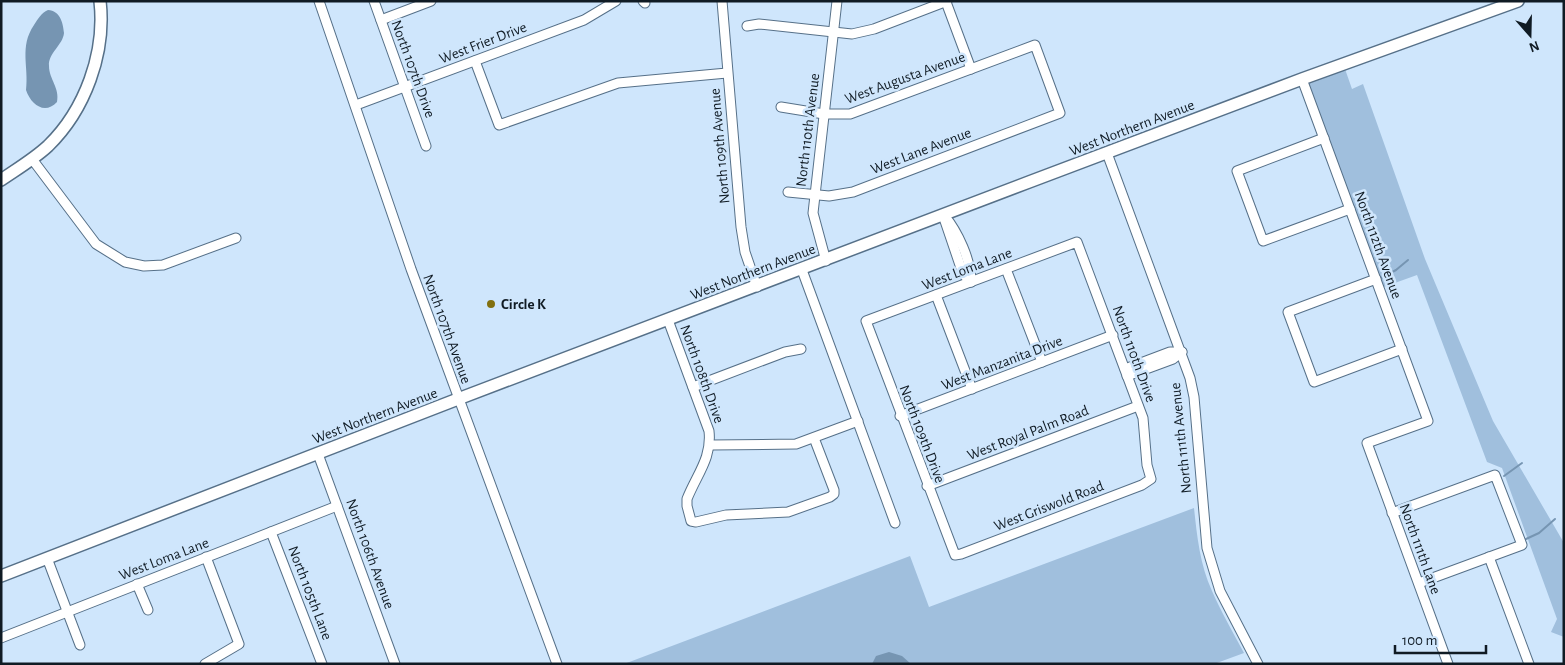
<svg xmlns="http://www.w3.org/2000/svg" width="1565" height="665" font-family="'Alegreya Sans',sans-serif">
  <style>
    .green { fill: #a0bfdd }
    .water { fill: #7695b2 }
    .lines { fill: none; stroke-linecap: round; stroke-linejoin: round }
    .stream { stroke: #7695b2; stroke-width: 2 }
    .minor-casing { stroke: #567088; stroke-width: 11 }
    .major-casing { stroke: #567088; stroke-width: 14 }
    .minor { stroke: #fff; stroke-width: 9 }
    .major { stroke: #fff; stroke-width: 11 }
    .poi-dot { fill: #82700f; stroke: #cfe6fc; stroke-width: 2 }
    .labels { text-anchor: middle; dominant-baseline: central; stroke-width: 5; stroke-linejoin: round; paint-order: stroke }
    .street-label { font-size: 15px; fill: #101b24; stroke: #cfe6fc }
    .poi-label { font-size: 15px; font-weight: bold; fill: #101b24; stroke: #cfe6fc; text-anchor: start }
  </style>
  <rect width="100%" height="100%" fill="#cfe6fc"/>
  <g class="green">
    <path d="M 1345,69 L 1352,89 L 1363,84 L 1425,259 L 1493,421 L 1564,543 L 1564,637 L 1551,632 L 1557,619 L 1502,468 L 1487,462 L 1417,275 L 1381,288 L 1306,83 Z"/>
    <path d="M 1194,508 C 1197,536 1200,565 1212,591 C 1221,612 1233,632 1244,653 L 1214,664 L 624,664 L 910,556 L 929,607 Z"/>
  </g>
  <g class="water">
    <path d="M 48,10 C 60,11 63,22 64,33 C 63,45 48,53 49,66 C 49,79 60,88 57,102 C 45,115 31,105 26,90 C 29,66 19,47 34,25 C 38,19 41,13 48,10 Z"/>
    <path d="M 889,652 L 902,656 L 911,664 L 872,664 L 876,656 Z"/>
  </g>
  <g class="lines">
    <g class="stream">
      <path d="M 1381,278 L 1396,270 L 1408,260"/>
      <path d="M 1504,476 L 1522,463"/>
      <path d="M 1526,539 L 1539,533 L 1555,519"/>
    </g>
    <defs>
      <g id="minor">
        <path d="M 319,1 L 411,269 L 557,664"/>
        <path d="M 374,1 L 426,146"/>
        <path d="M 643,1 L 645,3"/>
        <path d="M 722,1 L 741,227 L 745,252 L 757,287"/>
        <path d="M 946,2 L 971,69"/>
        <path d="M 381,20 L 431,1"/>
        <path d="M 747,26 L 759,24 L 852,34 L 874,29 L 947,1"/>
        <path d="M 475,61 L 499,125 L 618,83 L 727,73"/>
        <path d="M 1302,79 L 1428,421 L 1367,443 L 1448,664"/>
        <path d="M 356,105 L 584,20 L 616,1"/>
        <path d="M 781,107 L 824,114 L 850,114 L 1035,45 L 1060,113 L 853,192 L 829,196 L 788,192"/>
        <path d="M 1324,138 L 1237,171 L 1263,241 L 1350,209"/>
        <path d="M 1107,153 L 1190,378 L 1194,397 L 1207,548 L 1220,591 L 1258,664"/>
        <path d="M 32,159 L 96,244 L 125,262 L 144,266 L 163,265 L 236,238"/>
        <path d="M 944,215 C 958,232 971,260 971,282"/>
        <path d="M 944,218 L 963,274 L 971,282"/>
        <path d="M 1077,242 L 1143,418 L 1147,465 L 1151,479 L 1142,485 L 961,554 L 955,555 L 866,321 Z"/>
        <path d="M 826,261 L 813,213 L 837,1"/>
        <path d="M 1006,269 L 1042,362"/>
        <path d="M 802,270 L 895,523"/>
        <path d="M 1376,279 L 1288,312 L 1314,382 L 1402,349"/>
        <path d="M 936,295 L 972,389"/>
        <path d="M 668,320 L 709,431 C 712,458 697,474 687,499 L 687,506 L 691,521 L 696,522 L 726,515 L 788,512 L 830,497 L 834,494 L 834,490 L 814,438"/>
        <path d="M 1125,369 L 1170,352 L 1182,352"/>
        <path d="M 1127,376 L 1173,359 L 1182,352"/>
        <path d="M 693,387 L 785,352 L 801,349"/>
        <path d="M 900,416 L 1113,335"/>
        <path d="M 711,445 L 796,444 L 858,421"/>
        <path d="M 318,454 L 395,664"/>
        <path d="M 927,486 L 1138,406"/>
        <path d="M 1392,513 L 1495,475 L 1522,545 L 1419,583"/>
        <path d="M 271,532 L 322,664"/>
        <path d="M 1489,557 L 1529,664"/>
        <path d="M 47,558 L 80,645"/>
        <path d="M 137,584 L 148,610"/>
        <path d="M 1,638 L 337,506"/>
        <path d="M 205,664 L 239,644 L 206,557"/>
      </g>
      <g id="major">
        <path d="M 1,180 C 17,169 34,159 48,146 C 85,110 106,53 100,1"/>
        <path d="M 1,576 L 458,399 L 1029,182 L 1302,79 L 1518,1"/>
      </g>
    </defs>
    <use href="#minor" class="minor-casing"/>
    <use href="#major" class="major-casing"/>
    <use href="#minor" class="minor"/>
    <use href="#major" class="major"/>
  </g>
  <circle class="poi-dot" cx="491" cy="304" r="5"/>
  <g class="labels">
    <g class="street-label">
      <text transform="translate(483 43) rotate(-21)">West Frier Drive</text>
      <text transform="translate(413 69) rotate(70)">North 107th Drive</text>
      <text transform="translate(905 78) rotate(-20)">West Augusta Avenue</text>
      <text transform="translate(1132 128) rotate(-21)">West Northern Avenue</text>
      <text transform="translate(808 130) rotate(-83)">North 110th Avenue</text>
      <text transform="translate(720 146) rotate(-95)">North 109th Avenue</text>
      <text transform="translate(921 151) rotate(-21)">West Lane Avenue</text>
      <text transform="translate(1378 245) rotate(70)">North 112th Avenue</text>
      <text transform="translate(967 269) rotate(-21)">West Loma Lane</text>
      <text transform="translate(753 272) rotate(-21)">West Northern Avenue</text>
      <text transform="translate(447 329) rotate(70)">North 107th Avenue</text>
      <text transform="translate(1134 354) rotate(70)">North 110th Drive</text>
      <text transform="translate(1002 363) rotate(-21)">West Manzanita Drive</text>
      <text transform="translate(702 374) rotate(70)">North 108th Drive</text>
      <text transform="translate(375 416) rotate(-21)">West Northern Avenue</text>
      <text transform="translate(1028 433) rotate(-21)">West Royal Palm Road</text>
      <text transform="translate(922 434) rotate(69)">North 109th Drive</text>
      <text transform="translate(1181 438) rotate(-96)">North 111th Avenue</text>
      <text transform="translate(1049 506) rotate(-21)">West Griswold Road</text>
      <text transform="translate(1420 549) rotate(70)">North 111th Lane</text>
      <text transform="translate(370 554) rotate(70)">North 106th Avenue</text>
      <text transform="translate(164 559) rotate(-21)">West Loma Lane</text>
      <text transform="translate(310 593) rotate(69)">North 105th Lane</text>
    </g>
    <g class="poi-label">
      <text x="501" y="304">Circle K</text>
    </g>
  </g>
  <rect width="1565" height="665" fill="none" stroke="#101b24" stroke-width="5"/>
  <g transform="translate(1530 35) rotate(160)" stroke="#cfe6fc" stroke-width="4" paint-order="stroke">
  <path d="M0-4L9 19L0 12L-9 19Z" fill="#101b24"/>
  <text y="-8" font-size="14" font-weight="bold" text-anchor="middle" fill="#101b24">N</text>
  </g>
  <path d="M1395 645v8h91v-8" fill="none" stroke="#101b24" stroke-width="2.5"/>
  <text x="1402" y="645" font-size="15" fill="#101b24" stroke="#cfe6fc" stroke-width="4" paint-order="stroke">100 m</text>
</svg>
